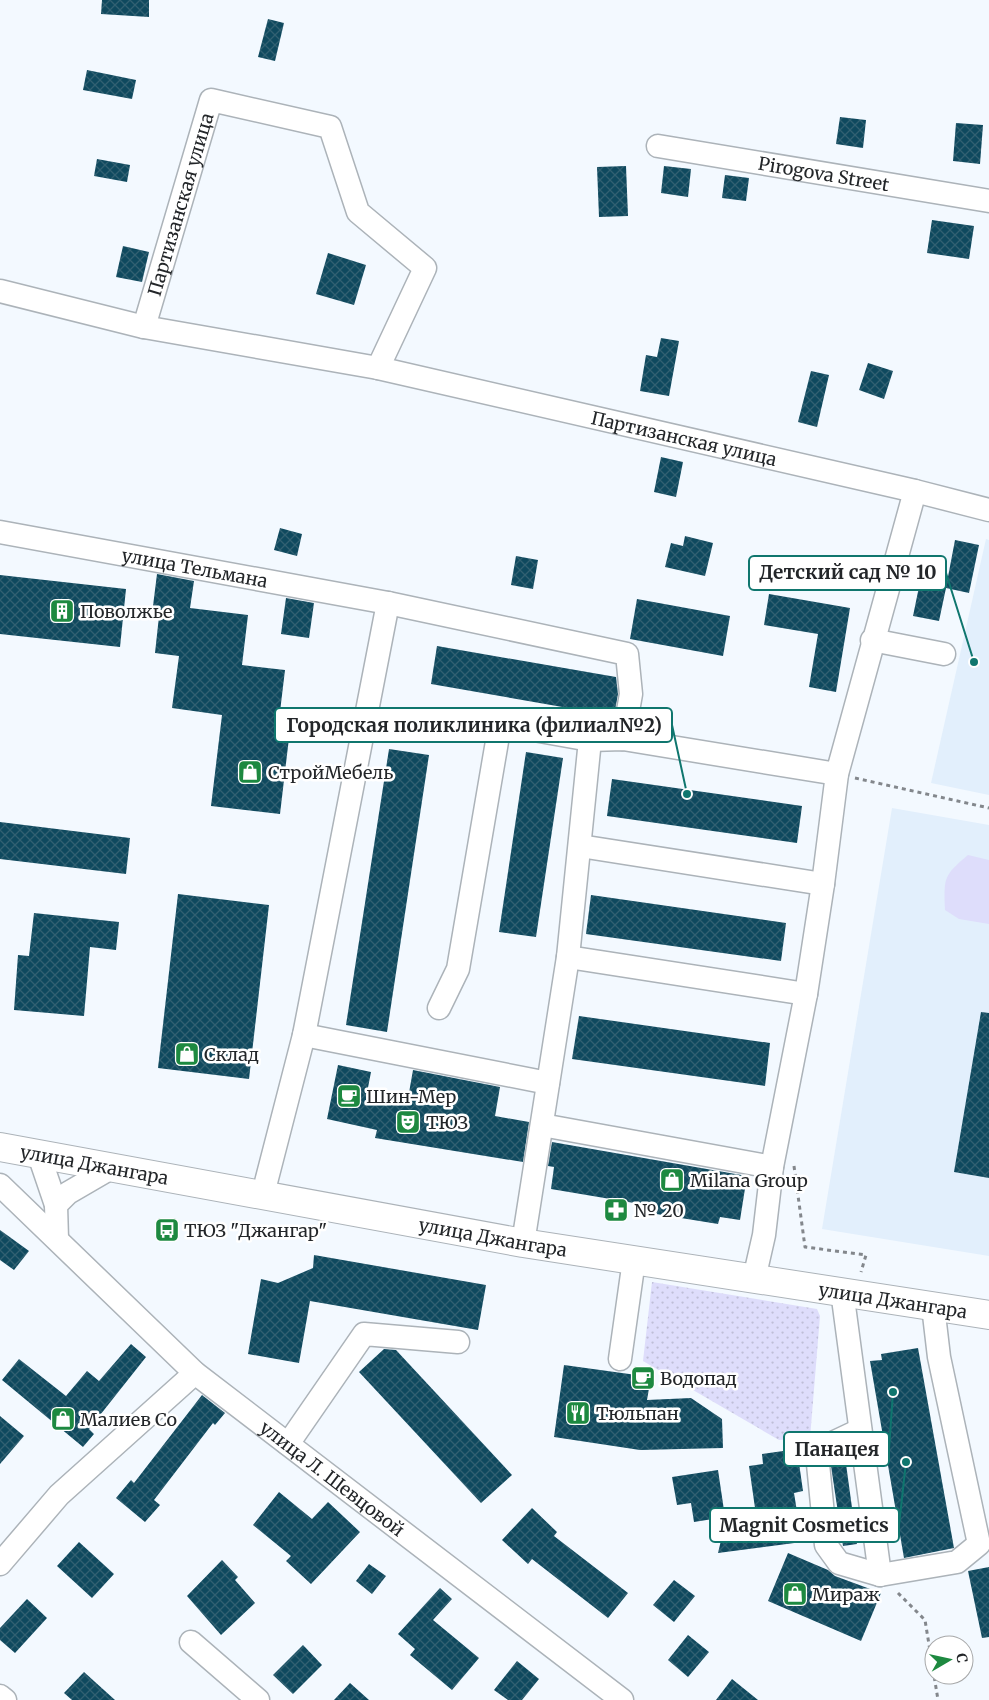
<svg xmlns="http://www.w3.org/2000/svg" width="989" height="1700" font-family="Merriweather,serif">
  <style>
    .built { fill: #e2effc }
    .green { fill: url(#green-dots) }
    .pitch { fill: #deddfb }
    .building { fill: url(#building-cross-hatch) }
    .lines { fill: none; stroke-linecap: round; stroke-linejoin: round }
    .minor-casing { stroke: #acb3b9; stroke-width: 25 }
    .major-casing { stroke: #acb3b9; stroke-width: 30 }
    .path { stroke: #83878c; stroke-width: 3; stroke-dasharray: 4 4; stroke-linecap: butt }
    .minor { stroke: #fff; stroke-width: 22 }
    .major { stroke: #fff; stroke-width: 28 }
    .labels { text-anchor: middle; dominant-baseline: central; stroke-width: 5; stroke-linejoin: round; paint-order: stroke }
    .street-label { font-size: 18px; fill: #232629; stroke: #fff }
    .poi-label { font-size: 18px; fill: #232629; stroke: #fff; text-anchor: start }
    .leader { fill: none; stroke: #0f766e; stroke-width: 2 }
    .callout-dot { fill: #0f766e; stroke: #fff; stroke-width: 2 }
    .callout { fill: #fff; stroke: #0f766e; stroke-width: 2 }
    .callout-label { font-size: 19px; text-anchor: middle; font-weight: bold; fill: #232629 }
  </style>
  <defs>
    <pattern id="green-dots" width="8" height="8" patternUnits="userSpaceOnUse" patternTransform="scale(1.25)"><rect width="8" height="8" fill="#deddfb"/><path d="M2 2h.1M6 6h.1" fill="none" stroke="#bebed7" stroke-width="1.8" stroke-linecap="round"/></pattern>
    <pattern id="building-cross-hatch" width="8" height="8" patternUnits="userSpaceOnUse" patternTransform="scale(1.25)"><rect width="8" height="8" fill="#0f495e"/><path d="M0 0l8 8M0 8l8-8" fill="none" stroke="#326071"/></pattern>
  </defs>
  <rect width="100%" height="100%" fill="#f3f9ff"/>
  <g class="built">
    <path d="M 986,539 L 989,540 L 989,795 L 931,783 Z"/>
    <path d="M 892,808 L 989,825 L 989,1256 L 822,1229 Z"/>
  </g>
  <path class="green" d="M 652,1282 L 817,1309 L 820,1316 L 810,1438 L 779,1440 L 643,1361 Z"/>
  <path class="pitch" d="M 968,855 L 989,860 L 989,924 L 959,919 L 945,910 C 944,878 943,876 968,855 Z"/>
  <g class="building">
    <path d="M 102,0 L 149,0 L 149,17 L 101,14 Z"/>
    <path d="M 268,19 L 284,23 L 275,61 L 258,57 Z"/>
    <path d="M 87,70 L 136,80 L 132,99 L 83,90 Z"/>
    <path d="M 840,117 L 866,120 L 863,148 L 836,144 Z"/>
    <path d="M 956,123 L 983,125 L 980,164 L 953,161 Z"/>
    <path d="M 97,159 L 130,165 L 127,182 L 94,176 Z"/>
    <path d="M 626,166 L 628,216 L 599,217 L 597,167 Z"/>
    <path d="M 664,166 L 691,169 L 688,197 L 661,193 Z"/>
    <path d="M 725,175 L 749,178 L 746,201 L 722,198 Z"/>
    <path d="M 932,220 L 974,226 L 969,259 L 927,253 Z"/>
    <path d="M 123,246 L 149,252 L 142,282 L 116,277 Z"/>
    <path d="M 328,253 L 366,265 L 354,305 L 316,294 Z"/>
    <path d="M 661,338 L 679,341 L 669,396 L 640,391 L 646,355 L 657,357 Z"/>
    <path d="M 868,363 L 893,371 L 884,399 L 859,390 Z"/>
    <path d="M 811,371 L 829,375 L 817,427 L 798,422 Z"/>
    <path d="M 661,457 L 683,462 L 676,497 L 654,492 Z"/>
    <path d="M 280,528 L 302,534 L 297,556 L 274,550 Z"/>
    <path d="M 685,536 L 713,543 L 705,576 L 665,567 L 671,543 L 683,546 Z"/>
    <path d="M 955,540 L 979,545 L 969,593 L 946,588 L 939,621 L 913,616 L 921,577 L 947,582 Z"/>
    <path d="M 516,556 L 538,560 L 533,589 L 511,585 Z"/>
    <path d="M 157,574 L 194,581 L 190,608 L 248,615 L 242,665 L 285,670 L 277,737 L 289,738 L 280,814 L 211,806 L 222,715 L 172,708 L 179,656 L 155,653 L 160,607 L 153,606 Z"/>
    <path d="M 0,575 L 126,589 L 120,647 L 0,634 Z"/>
    <path d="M 769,594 L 850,608 L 836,692 L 809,687 L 818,634 L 764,625 Z"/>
    <path d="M 286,598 L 314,603 L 309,638 L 281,634 Z"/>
    <path d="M 637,599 L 730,616 L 723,656 L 630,639 Z"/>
    <path d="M 437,646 L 616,677 L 618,694 L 614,716 L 431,684 Z"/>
    <path d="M 389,749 L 429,755 L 387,1032 L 346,1025 Z"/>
    <path d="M 526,752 L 563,758 L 536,937 L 499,932 Z"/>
    <path d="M 612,779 L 802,806 L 797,843 L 607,816 Z"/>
    <path d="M 0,822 L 130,838 L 126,874 L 0,859 Z"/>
    <path d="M 178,894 L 269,905 L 249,1079 L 158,1068 Z"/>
    <path d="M 591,895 L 786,923 L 781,961 L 586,934 Z"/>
    <path d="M 34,913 L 119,922 L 116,950 L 90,947 L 84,1016 L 14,1010 L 18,955 L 29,956 Z"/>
    <path d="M 981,1012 L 989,1013 L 989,1178 L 954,1172 Z"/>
    <path d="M 579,1016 L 770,1043 L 765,1086 L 572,1059 Z"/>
    <path d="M 338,1065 L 371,1072 L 366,1098 L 407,1104 L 413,1070 L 500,1087 L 495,1116 L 529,1122 L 523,1162 L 375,1138 L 377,1130 L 327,1119 Z"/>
    <path d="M 552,1142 L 747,1176 L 740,1220 L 720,1217 L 718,1224 L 644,1212 L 646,1205 L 551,1189 L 554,1167 L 548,1166 Z"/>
    <path d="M 0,1230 L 29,1251 L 14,1270 L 0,1260 Z"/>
    <path d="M 314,1255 L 486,1285 L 478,1330 L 310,1301 L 299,1363 L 248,1354 L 261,1279 L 278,1283 L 313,1268 Z"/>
    <path d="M 131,1344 L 146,1357 L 89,1429 L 94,1434 L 83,1447 L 2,1380 L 19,1359 L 66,1396 L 87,1371 L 99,1381 Z"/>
    <path d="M 918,1348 L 954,1548 L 904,1558 L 870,1361 L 882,1360 L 881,1354 Z"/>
    <path d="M 384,1349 L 396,1350 L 512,1475 L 481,1503 L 359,1372 Z"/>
    <path d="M 564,1365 L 651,1377 L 647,1400 L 691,1398 L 722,1419 L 723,1448 L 640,1450 L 554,1437 Z"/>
    <path d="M 202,1395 L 225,1413 L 215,1425 L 213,1423 L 154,1500 L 160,1505 L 145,1522 L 116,1498 L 131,1480 L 134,1483 Z"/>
    <path d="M 0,1416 L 24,1436 L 0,1464 Z"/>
    <path d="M 797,1449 L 803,1491 L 794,1493 L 802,1542 L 718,1553 L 728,1511 L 755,1508 L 749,1466 L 763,1464 L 762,1454 Z"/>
    <path d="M 846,1464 L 857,1544 L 843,1546 L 831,1466 Z"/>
    <path d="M 718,1470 L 725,1517 L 694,1522 L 691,1503 L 677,1505 L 672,1477 Z"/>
    <path d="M 279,1492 L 312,1519 L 328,1502 L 360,1532 L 311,1584 L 286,1561 L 291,1556 L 253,1525 Z"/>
    <path d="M 532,1508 L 557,1532 L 554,1536 L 628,1593 L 608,1618 L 532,1559 L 528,1564 L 502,1540 Z"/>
    <path d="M 79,1542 L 114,1574 L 92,1598 L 57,1566 Z"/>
    <path d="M 788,1553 L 828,1570 L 835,1576 L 881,1593 L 861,1641 L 768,1601 Z"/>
    <path d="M 222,1560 L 238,1577 L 235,1580 L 255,1603 L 221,1635 L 187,1596 Z"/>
    <path d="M 369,1564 L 386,1576 L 372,1594 L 356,1581 Z"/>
    <path d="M 989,1567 L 989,1637 L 982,1638 L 968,1571 Z"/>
    <path d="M 674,1580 L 695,1596 L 674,1622 L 653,1605 Z"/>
    <path d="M 440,1588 L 452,1599 L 433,1620 L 479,1658 L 452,1690 L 410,1655 L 415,1649 L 398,1634 Z"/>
    <path d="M 27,1599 L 47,1618 L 15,1653 L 0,1640 L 0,1628 Z"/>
    <path d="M 688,1635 L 709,1652 L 688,1677 L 668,1660 Z"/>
    <path d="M 303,1645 L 322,1665 L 293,1694 L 273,1675 Z"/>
    <path d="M 517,1661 L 539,1679 L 522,1700 L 508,1700 L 494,1690 Z"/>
    <path d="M 84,1672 L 115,1700 L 72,1700 L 64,1693 Z"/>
    <path d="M 732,1679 L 758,1700 L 716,1700 Z"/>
    <path d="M 350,1683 L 369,1700 L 334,1700 Z"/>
  </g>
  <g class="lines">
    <defs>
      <g id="minor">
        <path id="s1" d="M 658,146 L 989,201"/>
        <path id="s2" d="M 0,291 L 144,327 L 378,368 L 915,491 L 989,510"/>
        <path id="s3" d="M 144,327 L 211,100 L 330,127 L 358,212 L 425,268 L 378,368"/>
        <path id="s4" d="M 0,532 L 388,603 L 627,654 L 631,694 L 623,739"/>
        <path d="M 872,640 L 944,654"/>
        <path d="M 580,846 L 823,884"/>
        <path d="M 568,957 L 806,994"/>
        <path d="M 439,1008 L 458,969 L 500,724 L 590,740 L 623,739 L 837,774"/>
        <path d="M 304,1035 L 548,1083"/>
        <path d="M 542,1125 L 772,1167"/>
        <path d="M 39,1155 L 56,1205"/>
        <path id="s5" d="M 0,1185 L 195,1373 L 622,1700"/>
        <path d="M 263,1194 L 304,1035 L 388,603"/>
        <path d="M 57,1239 L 56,1205 L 68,1193 L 111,1168"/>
        <path d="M 523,1243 L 568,957 L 590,740"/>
        <path d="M 754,1279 L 764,1235 L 772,1167 L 806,994 L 823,884 L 837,774 L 915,491"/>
        <path d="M 842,1291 L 880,1575"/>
        <path d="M 620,1359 L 634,1260"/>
        <path d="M 860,1430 L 824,1447 L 818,1464 L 826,1545 L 839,1563 L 880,1575 L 957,1562 L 979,1544 L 939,1357 L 933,1306"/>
        <path d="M 288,1444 L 364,1334 L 458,1342"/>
        <path d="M 0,1564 L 59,1495 L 195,1373"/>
        <path d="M 191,1642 L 258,1700"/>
        <path d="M 0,1696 L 5,1700"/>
      </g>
      <g id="major">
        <path id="s6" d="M 0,1147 L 523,1243 L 989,1315"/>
      </g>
    </defs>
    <use href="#minor" class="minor-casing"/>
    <use href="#major" class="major-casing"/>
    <g class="path">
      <path d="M 855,778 L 989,808"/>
      <path d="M 794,1166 L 805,1247 L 866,1255 L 861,1272"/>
      <path d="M 898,1593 L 925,1620 L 938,1700"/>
    </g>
    <use href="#minor" class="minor"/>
    <use href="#major" class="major"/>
  </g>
  <defs>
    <symbol id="building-square" viewBox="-11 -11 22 22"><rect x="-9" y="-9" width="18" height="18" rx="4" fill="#1d8940" stroke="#fff"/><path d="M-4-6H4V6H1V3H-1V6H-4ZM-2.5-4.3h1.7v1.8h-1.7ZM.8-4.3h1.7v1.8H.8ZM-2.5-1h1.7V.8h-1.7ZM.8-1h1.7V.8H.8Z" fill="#fff"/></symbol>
    <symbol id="shop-square" viewBox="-11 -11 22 22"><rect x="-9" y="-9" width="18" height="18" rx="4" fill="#1d8940" stroke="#fff"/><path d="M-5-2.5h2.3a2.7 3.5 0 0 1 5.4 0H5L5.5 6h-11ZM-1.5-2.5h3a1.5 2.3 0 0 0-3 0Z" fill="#fff"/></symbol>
    <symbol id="cafe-square" viewBox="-11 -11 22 22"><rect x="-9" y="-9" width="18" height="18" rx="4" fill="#1d8940" stroke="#fff"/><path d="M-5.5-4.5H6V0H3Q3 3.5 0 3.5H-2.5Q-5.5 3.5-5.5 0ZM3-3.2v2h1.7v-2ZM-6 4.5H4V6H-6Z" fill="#fff"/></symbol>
    <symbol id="theatre-square" viewBox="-11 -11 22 22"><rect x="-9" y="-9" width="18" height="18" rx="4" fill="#1d8940" stroke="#fff"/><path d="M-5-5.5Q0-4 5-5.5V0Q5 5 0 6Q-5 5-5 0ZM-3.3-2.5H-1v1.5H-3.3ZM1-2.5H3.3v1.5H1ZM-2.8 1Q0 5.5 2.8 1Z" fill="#fff"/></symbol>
    <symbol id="pharmacy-square" viewBox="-11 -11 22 22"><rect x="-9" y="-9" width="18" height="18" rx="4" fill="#1d8940" stroke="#fff"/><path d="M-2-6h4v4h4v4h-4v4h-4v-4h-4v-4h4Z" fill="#fff"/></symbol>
    <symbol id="bus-square" viewBox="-11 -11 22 22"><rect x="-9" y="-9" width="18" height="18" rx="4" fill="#1d8940" stroke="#fff"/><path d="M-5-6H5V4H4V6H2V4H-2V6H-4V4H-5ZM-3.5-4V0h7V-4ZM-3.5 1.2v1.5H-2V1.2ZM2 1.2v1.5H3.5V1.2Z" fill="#fff"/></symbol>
    <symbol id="restaurant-square" viewBox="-11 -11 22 22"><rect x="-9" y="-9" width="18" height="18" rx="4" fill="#1d8940" stroke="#fff"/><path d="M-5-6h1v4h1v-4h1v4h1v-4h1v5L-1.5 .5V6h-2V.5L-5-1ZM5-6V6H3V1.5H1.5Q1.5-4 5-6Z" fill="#fff"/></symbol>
  </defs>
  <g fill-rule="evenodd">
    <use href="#building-square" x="48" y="597" width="28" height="28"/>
    <use href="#shop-square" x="236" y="758" width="28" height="28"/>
    <use href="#shop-square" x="173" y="1040" width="28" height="28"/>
    <use href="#cafe-square" x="335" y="1082" width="28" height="28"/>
    <use href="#theatre-square" x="394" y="1108" width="28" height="28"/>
    <use href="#shop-square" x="658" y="1166" width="28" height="28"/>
    <use href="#pharmacy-square" x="602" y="1196" width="28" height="28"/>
    <use href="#bus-square" x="153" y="1216" width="28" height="28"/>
    <use href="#cafe-square" x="629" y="1364" width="28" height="28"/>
    <use href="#restaurant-square" x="564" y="1399" width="28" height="28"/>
    <use href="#shop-square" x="49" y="1405" width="28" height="28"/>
    <use href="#shop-square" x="781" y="1580" width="28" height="28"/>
  </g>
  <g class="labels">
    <g class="street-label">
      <text stroke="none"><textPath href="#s1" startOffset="168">Pirogova Street</textPath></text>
      <text stroke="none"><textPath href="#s3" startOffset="128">Партизанская улица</textPath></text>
      <text stroke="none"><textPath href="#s2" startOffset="700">Партизанская улица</textPath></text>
      <text stroke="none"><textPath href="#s4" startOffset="198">улица Тельмана</textPath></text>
      <text stroke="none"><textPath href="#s6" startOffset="96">улица Джангара</textPath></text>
      <text stroke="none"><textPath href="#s6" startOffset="501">улица Джангара</textPath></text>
      <text stroke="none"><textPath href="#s6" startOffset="906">улица Джангара</textPath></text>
      <text stroke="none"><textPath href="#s5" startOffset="444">улица Л. Шевцовой</textPath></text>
    </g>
    <g class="poi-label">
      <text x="80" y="611">Поволжье</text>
      <text x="268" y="772">СтройМебель</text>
      <text x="204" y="1054">Склад</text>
      <text x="366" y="1096">Шин-Мер</text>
      <text x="426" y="1122">ТЮЗ</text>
      <text x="690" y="1180">Milana Group</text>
      <text x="634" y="1210">№ 20</text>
      <text x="184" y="1230">ТЮЗ "Джангар"</text>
      <text x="660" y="1378">Водопад</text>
      <text x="596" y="1413">Тюльпан</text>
      <text x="80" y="1419">Малиев Со</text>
      <text x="812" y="1594">Мираж</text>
    </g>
  </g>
  <path class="leader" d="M974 662L946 573M687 794L672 725M893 1392L889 1449M906 1462L899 1525"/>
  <g class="callout-dot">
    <circle cx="974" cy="662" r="5"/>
    <circle cx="687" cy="794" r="5"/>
    <circle cx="893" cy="1392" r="5"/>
    <circle cx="906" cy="1462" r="5"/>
  </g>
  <g class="callout">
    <rect x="749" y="556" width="197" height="34" rx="5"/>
    <rect x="275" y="708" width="397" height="34" rx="5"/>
    <rect x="784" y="1432" width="105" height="34" rx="5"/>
    <rect x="710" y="1508" width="189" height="34" rx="5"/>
  </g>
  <g class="callout-label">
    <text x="848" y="579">Детский сад № 10</text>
    <text x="474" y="732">Городская поликлиника (филиал№2)</text>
    <text x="837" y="1456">Панацея</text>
    <text x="804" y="1532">Magnit Cosmetics</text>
  </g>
  <g transform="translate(949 1660) rotate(81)"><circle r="24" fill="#ffffff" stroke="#a7a8a9"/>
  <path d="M0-4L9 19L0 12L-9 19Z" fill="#1d8940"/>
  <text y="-8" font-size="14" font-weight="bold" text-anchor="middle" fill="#232629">С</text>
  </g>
</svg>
